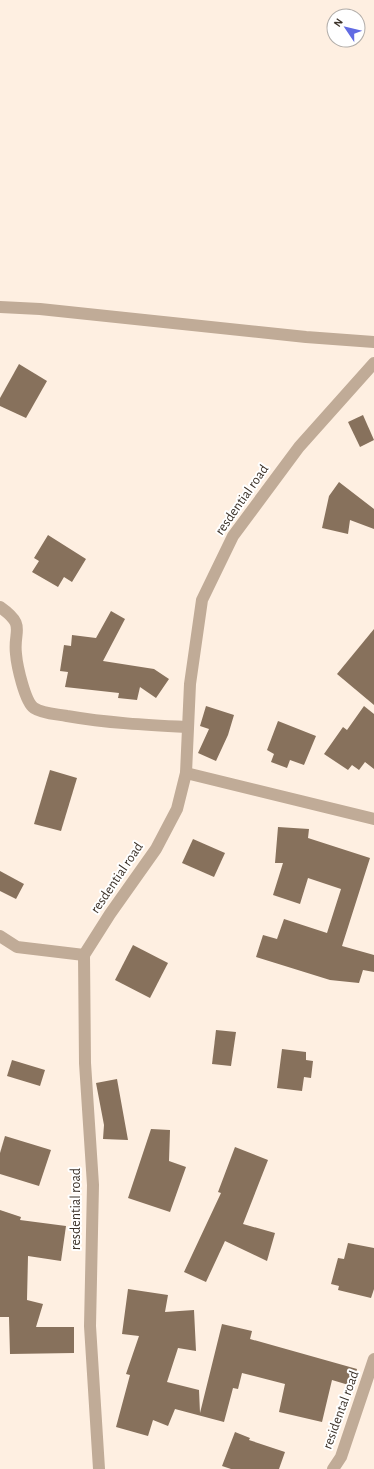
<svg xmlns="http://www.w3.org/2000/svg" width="374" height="1469" font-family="'Alegreya Sans',sans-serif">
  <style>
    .building { fill: #87715c }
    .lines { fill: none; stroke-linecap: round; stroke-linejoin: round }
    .street { stroke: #c0ab97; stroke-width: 12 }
    .labels { text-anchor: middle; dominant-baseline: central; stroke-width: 4; stroke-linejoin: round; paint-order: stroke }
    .street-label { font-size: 14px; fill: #3c3229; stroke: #fff }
  </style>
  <rect width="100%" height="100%" fill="#feefe1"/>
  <g class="building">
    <path d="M 19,364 L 47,381 L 26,418 L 0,406 L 0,398 Z"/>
    <path d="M 363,415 L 374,440 L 360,447 L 348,422 Z"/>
    <path d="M 339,482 L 374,509 L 374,529 L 350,520 L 348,534 L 322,528 L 329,496 Z"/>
    <path d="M 48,535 L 86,559 L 72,582 L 64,577 L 58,587 L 32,572 L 39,561 L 34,558 Z"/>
    <path d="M 111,611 L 125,619 L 103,661 L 154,669 L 169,679 L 156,698 L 140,687 L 137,700 L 118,698 L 119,693 L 65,687 L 68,672 L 60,671 L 64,645 L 71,646 L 72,635 L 96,638 Z"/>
    <path d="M 374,629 L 374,705 L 337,674 Z"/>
    <path d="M 206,706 L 234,715 L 228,735 L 216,761 L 198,753 L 209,729 L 200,726 Z"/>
    <path d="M 364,706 L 374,714 L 374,769 L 365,762 L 359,770 L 352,765 L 348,770 L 324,754 L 343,727 L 347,730 Z"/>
    <path d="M 278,721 L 316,736 L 304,765 L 290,760 L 287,768 L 271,762 L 274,754 L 267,750 Z"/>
    <path d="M 50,770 L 77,778 L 61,831 L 34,824 Z"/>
    <path d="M 278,827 L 309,829 L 308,838 L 370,858 L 342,946 L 374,955 L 374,972 L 363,970 L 359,983 L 330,980 L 256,957 L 263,935 L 277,939 L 284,919 L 327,933 L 341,889 L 308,878 L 300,904 L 273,895 L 283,863 L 275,863 Z"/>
    <path d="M 193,839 L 225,853 L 214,877 L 182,863 Z"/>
    <path d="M 0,871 L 24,884 L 16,899 L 0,891 Z"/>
    <path d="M 133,945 L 168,963 L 150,998 L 115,980 Z"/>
    <path d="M 216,1030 L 236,1032 L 231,1066 L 212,1064 Z"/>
    <path d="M 282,1049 L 306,1052 L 306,1060 L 313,1061 L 311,1078 L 304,1077 L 302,1091 L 277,1088 Z"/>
    <path d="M 12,1060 L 45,1070 L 40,1086 L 7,1076 Z"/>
    <path d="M 117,1079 L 128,1140 L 103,1139 L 104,1125 L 96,1083 Z"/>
    <path d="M 151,1129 L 170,1130 L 169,1161 L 186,1167 L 170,1212 L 128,1198 Z"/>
    <path d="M 5,1136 L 51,1150 L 39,1186 L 0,1174 L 0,1153 Z"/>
    <path d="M 235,1147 L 268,1160 L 243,1224 L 275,1233 L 267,1261 L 225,1241 L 206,1282 L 184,1272 L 221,1193 L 218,1192 Z"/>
    <path d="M 0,1210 L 21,1217 L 20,1220 L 66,1226 L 61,1261 L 28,1256 L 27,1300 L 43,1304 L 36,1327 L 74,1327 L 74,1353 L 10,1354 L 9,1317 L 0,1317 Z"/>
    <path d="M 348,1243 L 374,1248 L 374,1289 L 371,1298 L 338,1290 L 339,1286 L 331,1284 L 338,1258 L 344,1259 Z"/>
    <path d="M 128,1289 L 168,1295 L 165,1312 L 194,1310 L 196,1351 L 178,1348 L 167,1382 L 199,1390 L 200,1413 L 222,1324 L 252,1331 L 250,1339 L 357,1369 L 352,1386 L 332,1380 L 322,1422 L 279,1412 L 285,1384 L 242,1373 L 238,1389 L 233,1388 L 224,1422 L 175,1409 L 168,1426 L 153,1420 L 148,1436 L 116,1427 L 130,1375 L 126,1374 L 139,1336 L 122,1334 Z"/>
    <path d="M 235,1432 L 250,1438 L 249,1440 L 285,1452 L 279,1469 L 231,1469 L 222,1466 Z"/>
  </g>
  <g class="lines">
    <g class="street">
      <path d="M 0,307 L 40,309 L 306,337 L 374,342"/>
      <path d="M 0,607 C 27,626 13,630 16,654 C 17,666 25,702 34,708 C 43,714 57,714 67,716 C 107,723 147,725 187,727"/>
      <path d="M 186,773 L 374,819"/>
      <path d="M 0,936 L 17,947 L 84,955"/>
      <path d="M 99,1469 L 90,1326 L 93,1185 L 85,1063 L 84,955 L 110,914 L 156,849 L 177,809 L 186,773 L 190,684 L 202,600 L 233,536 L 299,447 L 374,363"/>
      <path d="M 333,1469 L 341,1457 L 374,1359"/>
    </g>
  </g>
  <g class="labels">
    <g class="street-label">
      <text transform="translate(242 500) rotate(-55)">resdential road</text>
      <text transform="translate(117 878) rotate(-56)">resdential road</text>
      <text transform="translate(76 1209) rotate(-90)">resdential road</text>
      <text transform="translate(341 1410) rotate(-70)">residental road</text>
    </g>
  </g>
  <g transform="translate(346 28) rotate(305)"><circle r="19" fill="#ffffff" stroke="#b1ada9"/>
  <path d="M0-3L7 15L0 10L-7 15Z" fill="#616be3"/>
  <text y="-6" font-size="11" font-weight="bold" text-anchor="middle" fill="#3c3229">N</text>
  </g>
</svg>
